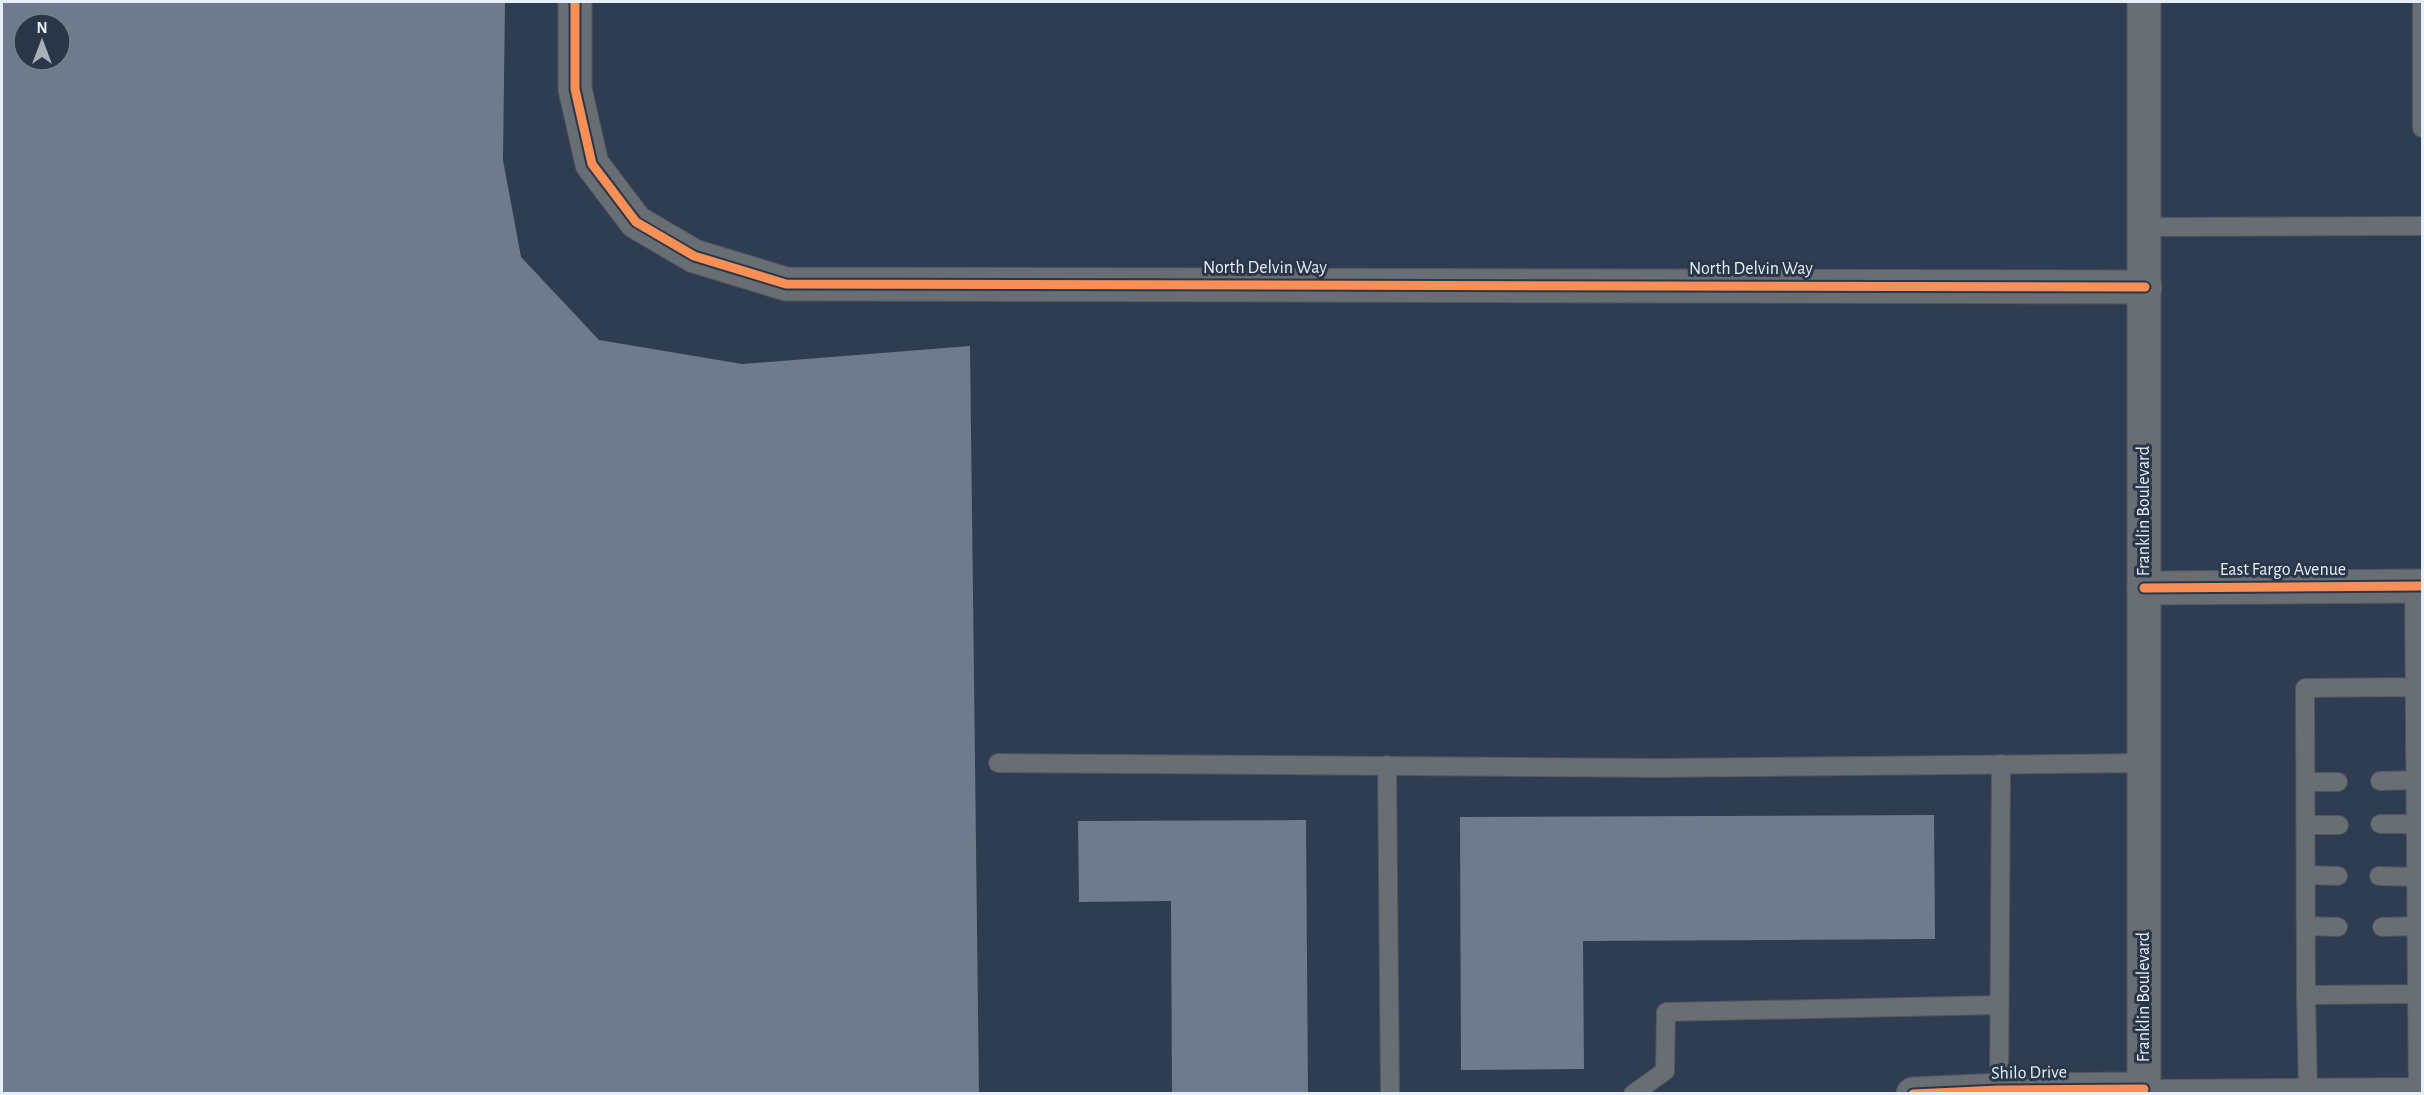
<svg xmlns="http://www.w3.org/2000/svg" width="2424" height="1095" font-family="'Alegreya Sans',sans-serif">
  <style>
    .built { fill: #2e3d51; fill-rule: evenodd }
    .building { fill: #6e7b8c; fill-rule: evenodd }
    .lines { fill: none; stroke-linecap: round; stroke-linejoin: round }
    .lane-casing { stroke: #50555e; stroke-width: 20 }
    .street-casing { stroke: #50555e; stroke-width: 35 }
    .secondary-casing { stroke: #50555e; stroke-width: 35 }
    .lane { stroke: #696e75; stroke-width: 18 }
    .street { stroke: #696e75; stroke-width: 33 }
    .secondary { stroke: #696e75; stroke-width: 33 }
    .cycleway-casing { stroke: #2a3748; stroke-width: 13 }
    .cycleway { stroke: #f78f57; stroke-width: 9 }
    .labels { text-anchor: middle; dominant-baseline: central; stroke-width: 6; stroke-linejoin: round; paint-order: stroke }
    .street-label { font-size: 18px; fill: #e7effa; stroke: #2a3748 }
  </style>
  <rect width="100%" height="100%" fill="#313841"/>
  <path class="built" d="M 2,2 L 2422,2 L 2422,1093 L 2,1093 ZM 24,24 L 60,24 L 60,60 L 24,60 Z"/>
  <g class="building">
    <path d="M 2,2 L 505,2 L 503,160 L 521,257 L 599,340 L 742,364 L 970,346 L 979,1094 L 2,1094 ZM 24,24 L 60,24 L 60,60 L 24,60 Z"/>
    <path d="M 1934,815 L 1935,939 L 1583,941 L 1584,1069 L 1461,1070 L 1460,817 Z"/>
    <path d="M 1306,820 L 1308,1094 L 1172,1094 L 1171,901 L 1079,902 L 1078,821 Z"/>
  </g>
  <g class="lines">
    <defs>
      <g id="lane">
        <path d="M 2422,2 L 2422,128"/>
        <path d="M 2145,227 L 2422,226"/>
        <path d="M 2414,586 C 2415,722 2416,858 2417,994 L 2306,995 L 2305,688 L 2415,687 L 2422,687"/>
        <path d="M 998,763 L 1658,768 L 2144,763"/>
        <path d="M 1387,765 L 1390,1094"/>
        <path d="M 2380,781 L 2415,780"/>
        <path d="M 2306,782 L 2338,782"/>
        <path d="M 2380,824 L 2416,824"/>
        <path d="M 2306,825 L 2339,825"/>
        <path d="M 2306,875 L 2338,876"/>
        <path d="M 2379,876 L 2416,877"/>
        <path d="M 2306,926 L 2338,927"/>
        <path d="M 2382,927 L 2417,926"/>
        <path d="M 2417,994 L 2418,1094"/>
        <path d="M 2306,995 L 2308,1094"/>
        <path d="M 2144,1089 L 2418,1087 L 2422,1085"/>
        <path d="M 1633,1094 L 1665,1071 L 1666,1012 L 1999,1005"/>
        <path d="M 1999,1094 L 2001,764"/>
      </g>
      <g id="street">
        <path d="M 575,2 L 575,89 L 592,164 L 636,222 L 694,256 L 786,284 L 2145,287"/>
        <path d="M 2144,588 L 2422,586"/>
        <path d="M 1913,1094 L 1999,1090 L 2144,1089"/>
      </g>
      <path id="secondary" d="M 2144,2 L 2144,1094"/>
    </defs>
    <use href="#lane" class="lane-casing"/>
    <use href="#street" class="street-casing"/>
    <use href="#secondary" class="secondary-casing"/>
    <use href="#lane" class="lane"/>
    <use href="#street" class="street"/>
    <use href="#secondary" class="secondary"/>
    <defs>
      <g id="cycleway">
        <path d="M 575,2 L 575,89 L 592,164 L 636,222 L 694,256 L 786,284 L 2145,287"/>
        <path d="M 2144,588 L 2422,586"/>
        <path d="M 1913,1094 L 1999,1090 L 2144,1089"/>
      </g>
    </defs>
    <use href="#cycleway" class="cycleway-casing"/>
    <use href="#cycleway" class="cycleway"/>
  </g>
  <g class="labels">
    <g class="street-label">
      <text x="1265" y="268">North Delvin Way</text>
      <text x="1751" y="269">North Delvin Way</text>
      <text transform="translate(2144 511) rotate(-90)">Franklin Boulevard</text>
      <text x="2283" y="570">East Fargo Avenue</text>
      <text transform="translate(2144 997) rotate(-90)">Franklin Boulevard</text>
      <text transform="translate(2029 1073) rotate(-1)">Shilo Drive</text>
    </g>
  </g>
  <rect width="2424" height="1095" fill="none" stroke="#e7effa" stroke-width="6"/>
  <g transform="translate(42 42)"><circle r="28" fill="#2a3748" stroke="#76818f" stroke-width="1.5"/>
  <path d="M0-4.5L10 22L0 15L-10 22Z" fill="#a7afb9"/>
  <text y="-9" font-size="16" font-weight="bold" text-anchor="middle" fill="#e7effa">N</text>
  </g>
</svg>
